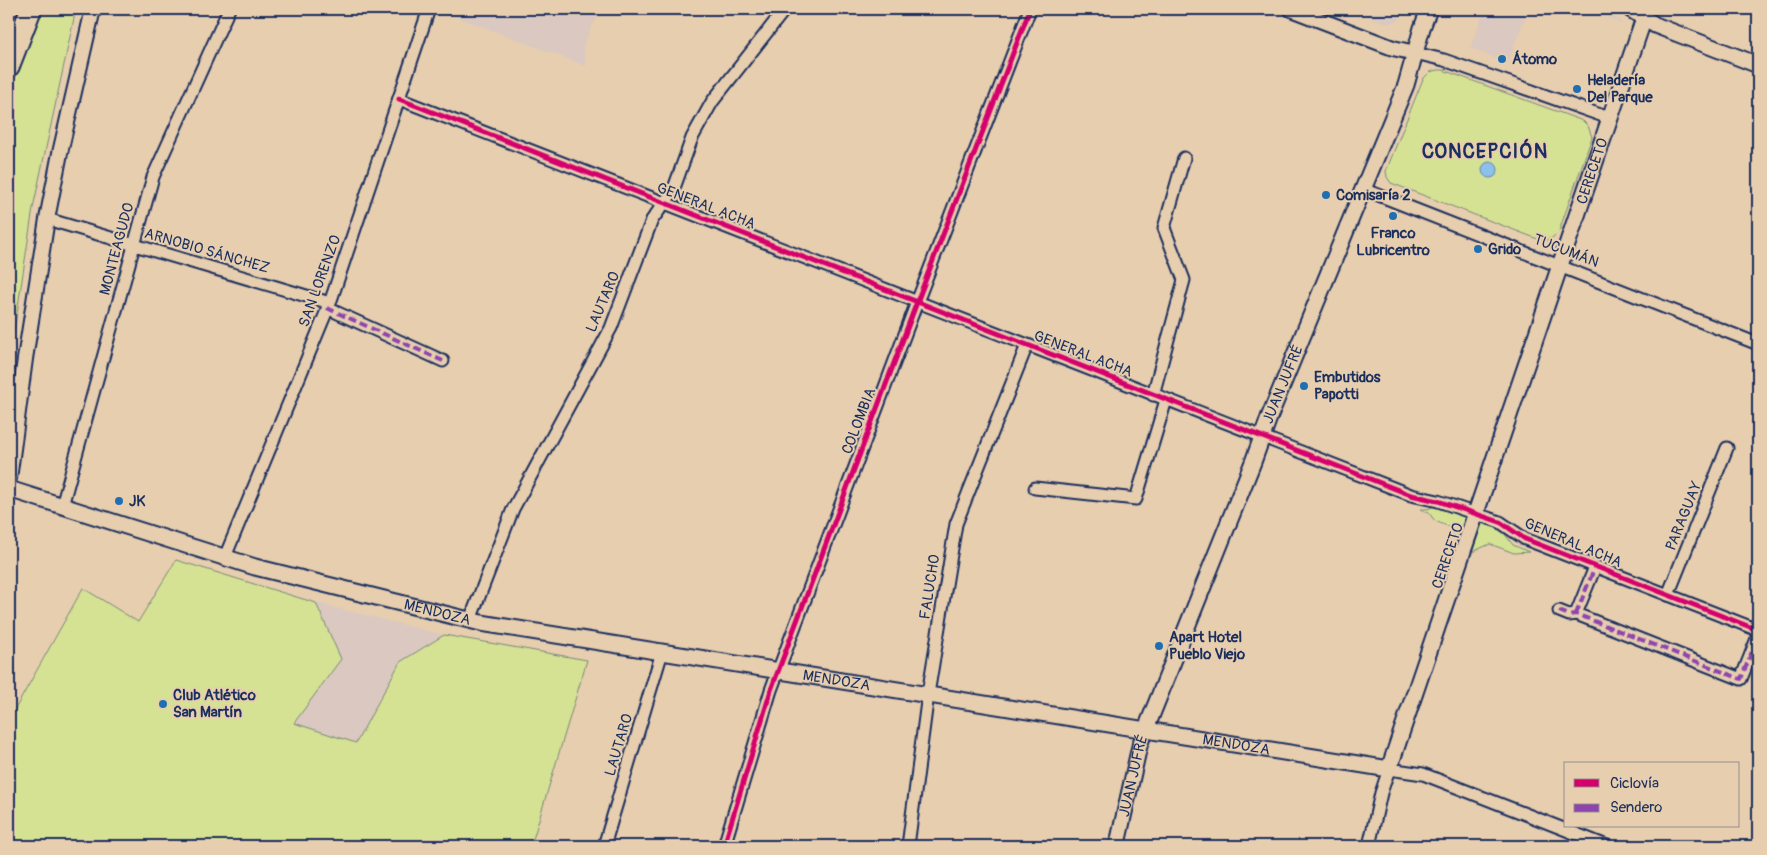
<svg xmlns="http://www.w3.org/2000/svg" width="1767" height="855" font-family="Pangolin,sans-serif">
  <style>
    .built { fill: #dac8c1 }
    .green { fill: #d5e193; stroke: #788878 }
    .water { fill: #8dc0ea; stroke: #5f86b2 }
    .lines { fill: none; stroke-linecap: round; stroke-linejoin: round }
    .minor-casing { stroke: #1b2f5e; stroke-width: 15 }
    .tertiary-casing { stroke: #1b2f5e; stroke-width: 18 }
    .secondary-casing { stroke: #1b2f5e; stroke-width: 19 }
    .motorway-casing { stroke: #1b2f5e; stroke-width: 24 }
    .minor { stroke: #e7ceaf; stroke-width: 11 }
    .tertiary { stroke: #e7ceaf; stroke-width: 14 }
    .secondary { stroke: #e7ceaf; stroke-width: 15 }
    .motorway { stroke: #e7ceaf; stroke-width: 20 }
    .quiet { stroke: #8e44ad; stroke-width: 4; stroke-dasharray: 8 4; stroke-linecap: butt }
    .cycleway-casing { stroke: #e7ceaf; stroke-width: 8 }
    .cycleway { stroke: #d6006c; stroke-width: 5 }
    .poi-dot { fill: #1f6fb2; stroke: #e7ceaf; stroke-width: 2 }
    .labels { text-anchor: middle; dominant-baseline: central; stroke-width: 4; stroke-linejoin: round; paint-order: stroke }
    .poi-label { font-size: 15px; font-weight: bold; fill: #1b2f5e; stroke: #e7ceaf; text-anchor: start }
    .street-label { font-size: 15px; fill: #1b2f5e; stroke: #e7ceaf }
    .district-label { font-size: 20px; font-weight: bold; letter-spacing: 1px; fill: #1b2f5e; stroke: #e7ceaf }
  </style>
  <rect width="100%" height="100%" fill="#e7ceaf"/>
  <filter id="ink" filterUnits="userSpaceOnUse"><feTurbulence type="fractalNoise" baseFrequency=".02" numOctaves="2"/><feDisplacementMap in="SourceGraphic" scale="10" xChannelSelector="R" yChannelSelector="G"/><feConvolveMatrix kernelMatrix="1 2 1 2 8 2 1 2 1" color-interpolation-filters="sRGB"/></filter>
  <g filter="url(#ink)">
    <g class="built">
      <path d="M 452,9 L 603,9 L 591,27 L 583,47 L 586,66 L 449,14 Z"/>
      <path d="M 1348,9 L 1404,9 L 1399,20 L 1389,24 Z"/>
      <path d="M 1485,9 L 1528,9 L 1508,63 L 1470,48 Z"/>
      <path d="M 1588,9 L 1601,9 L 1620,21 L 1621,24 Z"/>
      <path d="M 316,603 L 444,635 L 400,662 L 356,743 L 294,723 L 340,659 Z"/>
    </g>
    <g class="green">
      <path d="M 41,9 L 76,9 L 33,208 L 9,365 L 9,95 Z"/>
      <path d="M 1437,70 L 1443,70 L 1583,121 L 1588,126 L 1592,137 L 1559,231 L 1552,238 L 1543,241 L 1391,183 L 1387,177 L 1386,171 L 1423,79 L 1430,72 Z"/>
      <path d="M 1436,505 L 1464,517 L 1465,523 L 1458,542 L 1450,527 L 1435,521 L 1429,513 L 1420,509 L 1428,509 Z"/>
      <path d="M 1484,523 L 1501,529 L 1513,545 L 1529,552 L 1514,553 L 1490,544 L 1472,552 L 1482,524 Z"/>
      <path d="M 176,560 L 316,603 L 341,659 L 294,723 L 356,743 L 400,662 L 444,635 L 587,660 L 531,846 L 9,846 L 9,720 L 83,588 L 138,622 Z"/>
    </g>
    <circle class="water" cx="1490" cy="170" r="8"/>
    <g class="lines">
      <defs>
        <g id="minor">
          <path d="M 1415,53 L 1444,60 L 1609,118"/>
          <path d="M 399,99 L 1411,495 L 1438,501 L 1500,522 L 1525,539 L 1758,630"/>
          <path d="M 1363,189 L 1758,344"/>
          <path d="M 47,219 L 330,303"/>
          <path d="M 327,308 L 443,361"/>
          <path d="M 1153,395 L 1184,280 L 1164,228 L 1184,158"/>
          <path d="M 1035,488 L 1136,499 L 1166,400"/>
          <path d="M 62,506 L 153,177 L 229,9"/>
          <path d="M 225,557 L 330,303 L 429,9"/>
          <path d="M 1668,595 L 1727,448"/>
          <path d="M 1559,611 L 1569,615 L 1576,614 L 1741,679 L 1758,636"/>
          <path d="M 1576,614 L 1595,567"/>
          <path d="M 470,620 L 513,509 L 611,328 L 652,220 L 673,191 L 692,138 L 712,102 L 785,9"/>
          <path d="M 604,846 L 662,652"/>
          <path d="M 724,846 L 771,690 L 917,302 L 1030,9"/>
          <path d="M 908,846 L 928,694 L 956,524 L 1027,345"/>
          <path d="M 1369,846 L 1381,793 L 1389,769 L 1423,774 L 1607,846"/>
        </g>
        <g id="tertiary">
          <path d="M 1291,9 L 1393,48 L 1415,53"/>
          <path d="M 9,479 L 25,359 L 47,219 L 60,153 L 93,9"/>
          <path id="s1" d="M 1117,846 L 1140,744 L 1146,729"/>
        </g>
        <g id="secondary">
          <path d="M 1630,9 L 1655,25 L 1758,65"/>
          <path id="s2" d="M 9,489 L 255,567 L 481,623 L 1389,769 L 1644,18"/>
          <path id="s3" d="M 1146,729 L 1253,462 L 1270,415 L 1406,85 L 1422,28 L 1429,9"/>
        </g>
        <path id="motorway" d="M 9,66 L 31,9"/>
      </defs>
      <use href="#minor" class="minor-casing"/>
      <use href="#tertiary" class="tertiary-casing"/>
      <use href="#secondary" class="secondary-casing"/>
      <use href="#motorway" class="motorway-casing"/>
      <use href="#minor" class="minor"/>
      <use href="#tertiary" class="tertiary"/>
      <use href="#secondary" class="secondary"/>
      <use href="#motorway" class="motorway"/>
      <g class="quiet">
        <path d="M 327,308 L 443,361"/>
        <path d="M 1559,611 L 1569,615 L 1576,614 L 1741,679 L 1758,636"/>
        <path d="M 1576,614 L 1595,567"/>
      </g>
      <defs>
        <g id="cycleway">
          <path d="M 399,99 L 1411,495 L 1438,501 L 1500,522 L 1525,539 L 1758,630"/>
          <path d="M 724,846 L 771,690 L 917,302 L 1030,9"/>
        </g>
      </defs>
      <use href="#cycleway" class="cycleway-casing"/>
      <use href="#cycleway" class="cycleway"/>
    </g>
  </g>
  <g class="poi-dot">
    <circle cx="1502" cy="59" r="5"/>
    <circle cx="1577" cy="89" r="5"/>
    <circle cx="1326" cy="195" r="5"/>
    <circle cx="1393" cy="216" r="5"/>
    <circle cx="1478" cy="249" r="5"/>
    <circle cx="1304" cy="386" r="5"/>
    <circle cx="119" cy="501" r="5"/>
    <circle cx="1159" cy="646" r="5"/>
    <circle cx="163" cy="704" r="5"/>
  </g>
  <g class="labels">
    <g class="poi-label">
      <text x="1512" y="59">Átomo</text>
      <text x="1587" y="80">Heladería<tspan x="1587" dy="17">Del Parque</tspan></text>
      <text x="1336" y="195">Comisaría 2</text>
      <text x="1393" y="233" text-anchor="middle">Franco<tspan x="1393" dy="17">Lubricentro</tspan></text>
      <text x="1488" y="249">Grido</text>
      <text x="1314" y="377">Embutidos<tspan x="1314" dy="17">Papotti</tspan></text>
      <text x="129" y="501">JK</text>
      <text x="1169" y="637">Apart Hotel<tspan x="1169" dy="17">Pueblo Viejo</tspan></text>
      <text x="173" y="695">Club Atlético<tspan x="173" dy="17">San Martín</tspan></text>
    </g>
    <g class="street-label">
      <text stroke="none"><textPath href="#s2" startOffset="2042">CERECETO</textPath></text>
      <text transform="translate(706 206) rotate(21)">GENERAL ACHA</text>
      <text transform="translate(117 249) rotate(-75)">MONTEAGUDO</text>
      <text transform="translate(207 251) rotate(16)">ARNOBIO SÁNCHEZ</text>
      <text transform="translate(1566 251) rotate(21)">TUCUMÁN</text>
      <text transform="translate(320 281) rotate(-70)">SAN LORENZO</text>
      <text transform="translate(603 302) rotate(-67)">LAUTARO</text>
      <text transform="translate(1083 354) rotate(21)">GENERAL ACHA</text>
      <text stroke="none"><textPath href="#s3" startOffset="371">JUAN JUFRÉ</textPath></text>
      <text transform="translate(859 421) rotate(-69)">COLOMBIA</text>
      <text transform="translate(1684 516) rotate(-68)">PARAGUAY</text>
      <text transform="translate(1573 543) rotate(23)">GENERAL ACHA</text>
      <text transform="translate(1448 556) rotate(-71)">CERECETO</text>
      <text transform="translate(930 587) rotate(-81)">FALUCHO</text>
      <text stroke="none"><textPath href="#s2" startOffset="446">MENDOZA</textPath></text>
      <text stroke="none"><textPath href="#s2" startOffset="851">MENDOZA</textPath></text>
      <text stroke="none"><textPath href="#s2" startOffset="1256">MENDOZA</textPath></text>
      <text transform="translate(619 745) rotate(-73)">LAUTARO</text>
      <text stroke="none"><textPath href="#s1" startOffset="72">JUAN JUFRÉ</textPath></text>
    </g>
    <g class="district-label">
      <text x="1485" y="151">CONCEPCIÓN</text>
    </g>
  </g>
  <rect width="1767" height="855" fill="none" stroke="#e7ceaf" stroke-width="30"/>
  <rect x="15" y="15" width="1737" height="825" fill="none" stroke="#1b2f5e" stroke-width="2" filter="url(#ink)"/>
  <rect x="1564" y="762" width="175" height="65" fill="#e7ceaf" stroke="#958e8f"/>
  <rect x="1574" y="779" width="25" height="8" fill="#d6006c" stroke="#958e8f"/>
  <text x="1610" y="788" font-size="15" fill="#1b2f5e">Ciclovía</text>
  <rect x="1574" y="804" width="25" height="8" fill="#8e44ad" stroke="#958e8f"/>
  <text x="1610" y="812" font-size="15" fill="#1b2f5e">Sendero</text>
</svg>
